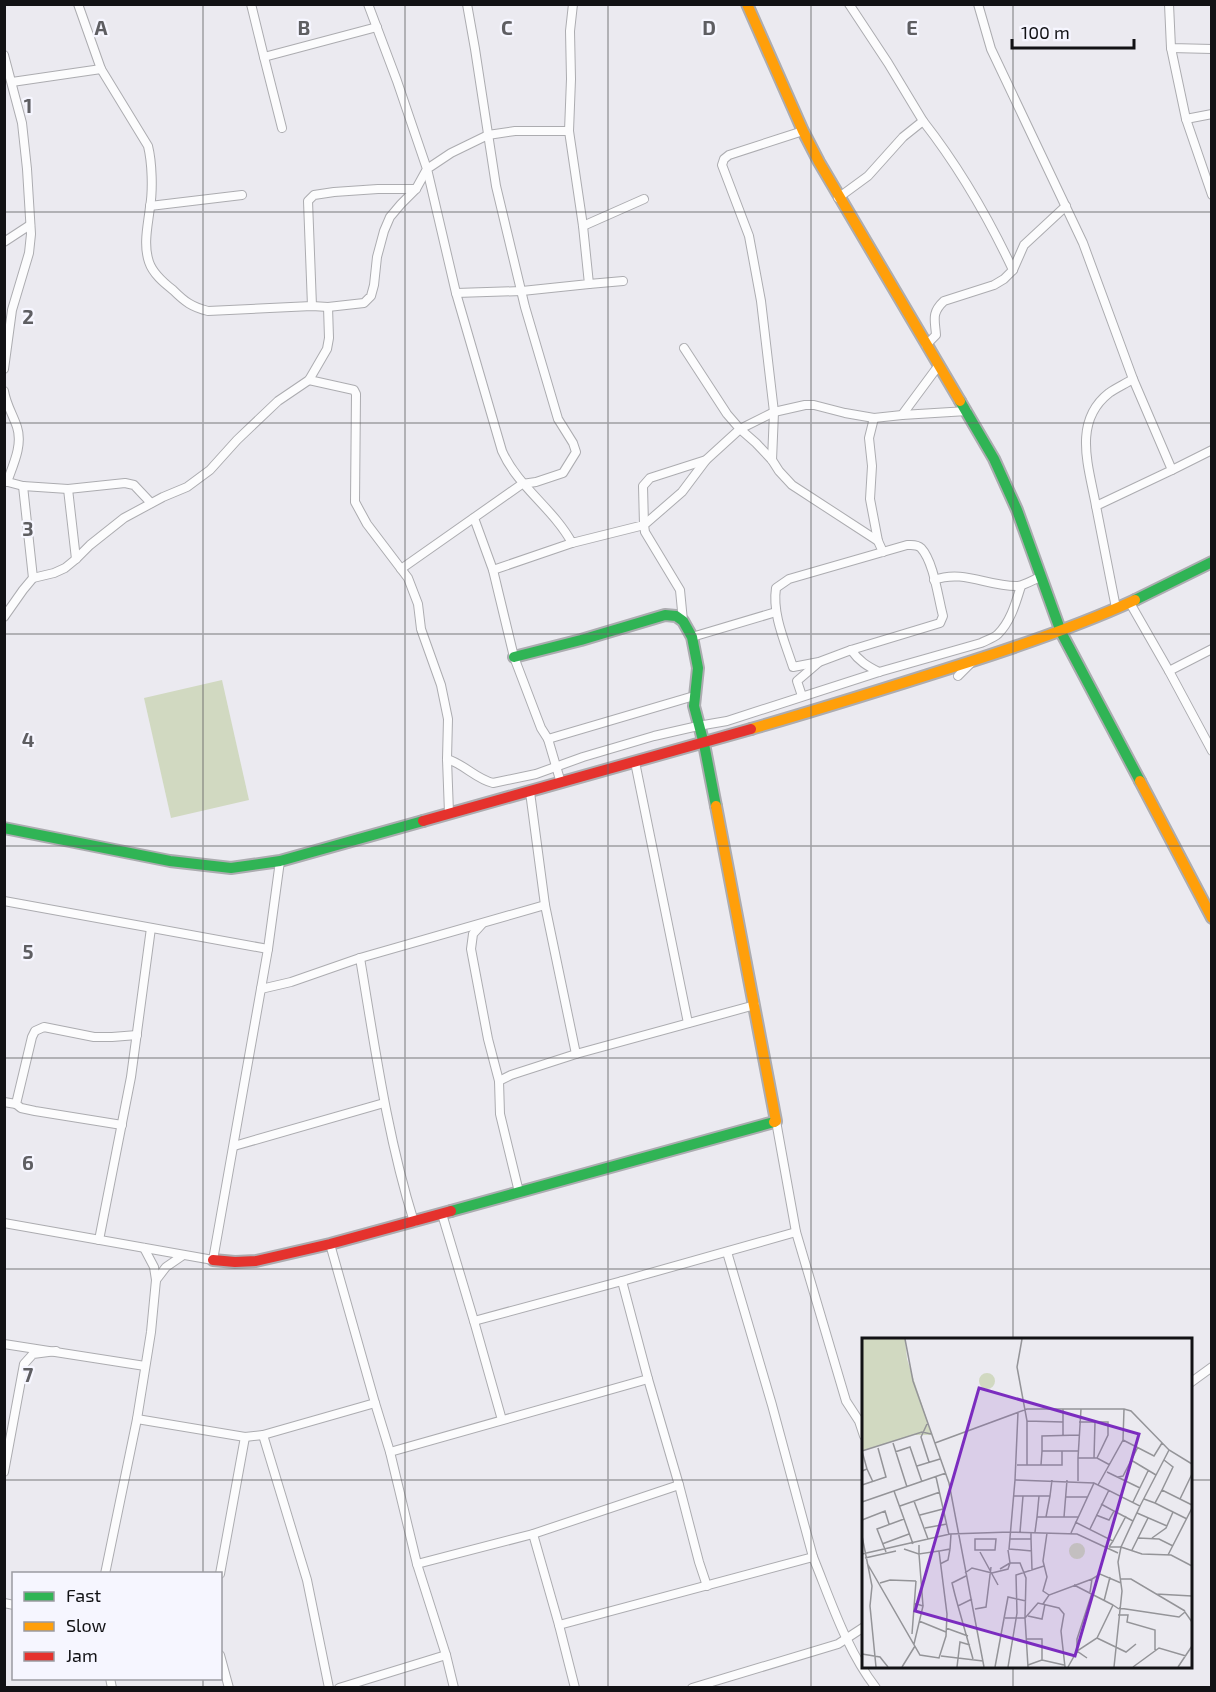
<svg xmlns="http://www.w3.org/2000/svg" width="1216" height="1692" font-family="'Exo 2',sans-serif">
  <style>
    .green { fill: #d1d9c1 }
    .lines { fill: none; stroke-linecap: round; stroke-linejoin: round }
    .street-casing { stroke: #acacb0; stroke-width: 10 }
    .fast-casing { stroke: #acacb0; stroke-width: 14 }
    .slow-casing { stroke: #acacb0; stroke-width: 14 }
    .jam-casing { stroke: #acacb0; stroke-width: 14 }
    .street { stroke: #fcfcfd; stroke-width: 8 }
    .fast { stroke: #30b455; stroke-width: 10 }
    .slow { stroke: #ff9f0a; stroke-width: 10 }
    .jam { stroke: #e5322d; stroke-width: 10 }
    .grid { fill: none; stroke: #5e5e62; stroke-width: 1.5; stroke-opacity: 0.55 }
    .inset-road { fill: none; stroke: #949498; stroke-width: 1.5 }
    .view { fill: #7b2cbf; fill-opacity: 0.15; stroke: #7b2cbf; stroke-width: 3 }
    .inset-edge { fill: none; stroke: #121215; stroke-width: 3 }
    .grid-label { font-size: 20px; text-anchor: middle; font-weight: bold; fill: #5e5e62; stroke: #f6f6ff; stroke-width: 4.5; stroke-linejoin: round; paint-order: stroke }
  </style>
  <rect width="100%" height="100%" fill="#ebeaf0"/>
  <path class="green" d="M 222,680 L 249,800 L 171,818 L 144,698 Z"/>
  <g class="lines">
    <defs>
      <g id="street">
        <path d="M 78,4 L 101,69 L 148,146 C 152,162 153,190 150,207 C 148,225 143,244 149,262 C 153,274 164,283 173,290 C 185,302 192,307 208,311 L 312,306 L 328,307 L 364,303 L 371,296 L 374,285 L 377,257 L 384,231 L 390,217 L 401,204 L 416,189 L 427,169 L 397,81 L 368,4"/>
        <path d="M 251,4 L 264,57 L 377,27"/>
        <path d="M 849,4 L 888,63 L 923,121"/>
        <path d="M 978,4 L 991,49 L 1083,243 L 1133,379 L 1172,470 L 1096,506 L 1116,608"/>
        <path d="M 1169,4 L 1171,48 L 1212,49"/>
        <path d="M 1171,48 L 1186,119 L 1212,195"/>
        <path d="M 4,55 L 22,123 L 27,169 L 31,234 L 29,253 L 12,310 L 4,369"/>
        <path d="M 264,57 L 282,128"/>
        <path d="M 12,82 L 101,69"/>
        <path d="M 1186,119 L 1212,114"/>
        <path d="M 569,131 L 515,131 L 488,135 L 451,153 L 427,169 L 456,293 L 502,451 C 518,487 553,508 572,543 L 644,525 L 643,486 L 650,478 L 706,460 L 740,429 L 774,412 L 805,405 L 814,405 L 845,413 L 874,418 L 902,415 L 939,365"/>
        <path d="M 838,198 L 868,176 L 903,137 L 923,121 C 959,167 988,217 1013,270 L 1004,279 L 994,285 L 944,301 C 931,313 935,320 936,335 L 926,345"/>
        <path d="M 150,206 L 242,195"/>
        <path d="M 583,226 L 644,199"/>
        <path d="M 4,242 L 30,225"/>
        <path d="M 1013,270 L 1024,245 L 1066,206"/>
        <path d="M 589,284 L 623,281"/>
        <path d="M 456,293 L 522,291 L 589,284 L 583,226 L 569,131 L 571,79 L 570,31 L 573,4"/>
        <path d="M 312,306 L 308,201 L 314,195 L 334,192 L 378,189 L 416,189"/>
        <path d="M 684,348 L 727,414 L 740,429 L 756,443 L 772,460 L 779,471 L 792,485 L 878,541"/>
        <path d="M 309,380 L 354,390 L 356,394 L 355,502 L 367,524 L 408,578 L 418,604 L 421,629 L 441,685 L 448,719 L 447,759 L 449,813"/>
        <path d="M 4,391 C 6,404 13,415 17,427 C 23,445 13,465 7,482"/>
        <path d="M 902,415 L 967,411"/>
        <path d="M 874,418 L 869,438 L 872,466 L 870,499 L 878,541 L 883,552"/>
        <path d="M 772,460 L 774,412 L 761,301 L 749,236 L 722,165 L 724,159 L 729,155 L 803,131"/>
        <path d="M 1172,470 L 1212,450"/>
        <path d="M 4,481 L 23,486 L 68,489 L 125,483 L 134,485 L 151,503"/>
        <path d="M 68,489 L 76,559"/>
        <path d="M 1096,506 C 1089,467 1072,422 1109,393 C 1116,388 1125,384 1133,379"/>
        <path d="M 474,518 L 493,570 L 514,657 L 541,728 L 548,739"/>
        <path d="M 907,545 C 912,545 917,544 921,548 C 934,562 938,598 943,616 L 940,623 L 851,650 L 819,662 L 793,667 C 785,642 772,614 776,588 L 789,579 Z"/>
        <path d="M 401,569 L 522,484 L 536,482 L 563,473 L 576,452 L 573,443 L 558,419 L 525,307 L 496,186 L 475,49 L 467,4"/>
        <path d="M 493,570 L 572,543"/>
        <path d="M 33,578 L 54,573 L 65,568 L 76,559 L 90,545 L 124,518 L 163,497 L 187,487 L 210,470 L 237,440 L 278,401 L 309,380 L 327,349 L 329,338 L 328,307"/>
        <path d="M 934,580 C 964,569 988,587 1018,586 C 1025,585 1033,580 1040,577"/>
        <path d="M 1130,603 L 1169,671 L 1212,751"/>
        <path d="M 4,617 L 23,590 L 33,578 L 23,486"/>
        <path d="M 683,621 L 680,590 L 645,532 L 644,525 L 682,492 L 706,460"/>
        <path d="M 692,637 L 776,612"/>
        <path d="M 851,650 C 859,661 867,666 879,672"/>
        <path d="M 1169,671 L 1212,649"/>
        <path d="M 958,676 L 972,662"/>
        <path d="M 802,696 L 797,681 L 818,663"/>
        <path d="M 447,759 C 464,764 476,779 493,783 L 536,774 L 583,757 L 654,736 L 698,726 L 727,721 L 879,672 L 981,643 C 987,640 994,638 998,634 C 1011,621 1016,602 1021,586"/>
        <path d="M 635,762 L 688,1023"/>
        <path d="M 561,783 L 548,739 L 694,696"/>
        <path d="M 4,901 L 268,949"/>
        <path d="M 545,905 L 576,1054"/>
        <path d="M 482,924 L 473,934 L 471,949 L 488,1039 L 499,1081"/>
        <path d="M 360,958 C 375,1047 387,1136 414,1222"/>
        <path d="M 261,989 L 291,982 L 360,958 L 545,905 L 530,792"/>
        <path d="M 4,1102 L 16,1104"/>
        <path d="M 776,1121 L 796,1232 L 846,1401 L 859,1421 L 864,1436"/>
        <path d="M 122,1125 L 35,1111 L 21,1108 L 16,1104 L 32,1037 L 35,1031 L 44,1027 L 94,1037 L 112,1037 L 137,1035"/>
        <path d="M 234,1146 L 384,1103"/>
        <path d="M 519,1192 L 500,1114 L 499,1081 L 511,1075 L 576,1054 L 755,1005"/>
        <path d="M 442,1214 L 474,1321"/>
        <path d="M 4,1223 L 213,1260 L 268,949 L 280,861"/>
        <path d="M 99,1240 L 131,1077 L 151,928"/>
        <path d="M 144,1248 L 154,1267 L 156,1280"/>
        <path d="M 727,1252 L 772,1405 L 813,1557"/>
        <path d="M 4,1344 L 145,1366"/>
        <path d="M 1190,1383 L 1212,1367"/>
        <path d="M 375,1403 L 390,1452 L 417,1564 L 446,1655 L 454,1688"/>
        <path d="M 137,1419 L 245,1437 L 263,1435 L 375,1403 L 330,1244"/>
        <path d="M 502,1420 L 474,1321 L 622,1281"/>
        <path d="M 263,1435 L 307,1580 L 329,1688"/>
        <path d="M 390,1452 L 648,1379 L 622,1281 L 796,1232"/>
        <path d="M 4,1472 L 24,1364 L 33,1354 L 56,1351"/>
        <path d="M 679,1485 L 699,1562 L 707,1586"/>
        <path d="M 533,1534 L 559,1625 L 575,1688"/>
        <path d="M 417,1564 L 533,1534 L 679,1485 L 648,1379"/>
        <path d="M 105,1574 L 137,1419 L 151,1332 L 156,1280 L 166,1267 L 182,1256"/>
        <path d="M 220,1574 L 245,1437"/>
        <path d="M 4,1603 L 14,1605"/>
        <path d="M 559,1625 L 813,1557 C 831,1601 846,1649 876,1688"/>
        <path d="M 220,1655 L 229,1688"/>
        <path d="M 110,1678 L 112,1688"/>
        <path d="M 339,1688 L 446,1655"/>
        <path d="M 692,1688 L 838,1644 L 864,1627"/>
      </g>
      <g id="fast">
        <path d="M 960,401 L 994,459 L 1017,510 L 1061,632 L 1140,781"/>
        <path d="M 1135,600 L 1212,562"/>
        <path d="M 514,657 L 581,640 L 665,615 L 676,616 L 683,621 L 692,637 L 698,668 L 694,706 L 704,744 L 716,806"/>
        <path d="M 4,828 L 170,861 L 231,868 L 280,861 L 423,821"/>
        <path d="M 451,1211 L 774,1122"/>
      </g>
      <g id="slow">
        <path d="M 747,4 L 803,131 L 819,162 L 960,401"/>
        <path d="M 751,729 C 824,708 897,685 969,662 C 1025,644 1081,625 1135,600"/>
        <path d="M 1140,781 L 1212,918"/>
        <path d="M 716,806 L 776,1121 L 774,1122"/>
      </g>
      <g id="jam">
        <path d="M 423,821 L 751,729"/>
        <path d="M 213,1260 L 235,1262 L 256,1261 L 330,1244 L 451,1211"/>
      </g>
    </defs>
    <use href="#street" class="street-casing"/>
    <use href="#fast" class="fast-casing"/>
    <use href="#slow" class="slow-casing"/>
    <use href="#jam" class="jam-casing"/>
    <use href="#street" class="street"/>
    <use href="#fast" class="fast"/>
    <use href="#slow" class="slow"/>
    <use href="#jam" class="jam"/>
  </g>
  <path class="grid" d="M 203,4 L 203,1574M 405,4 L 405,1688M 608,4 L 608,1688M 811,4 L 811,1688M 1013,4 L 1013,1340M 4,212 L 1212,212M 4,423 L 1212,423M 4,634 L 1212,634M 4,846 L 1212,846M 4,1058 L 1212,1058M 4,1269 L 1212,1269M 4,1480 L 864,1480M 1190,1480 L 1212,1480M 1013,1666 L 1013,1688M 203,1678 L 203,1688"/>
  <g transform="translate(862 1338)">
    <rect width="330" height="330" fill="#ebeaf0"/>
    <path d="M 0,1 L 43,1 L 45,21 L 70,97 L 50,97 L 0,113 ZM117 43a8 8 0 1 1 16 0a8 8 0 1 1-16 0ZM207 213a8 8 0 1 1 16 0a8 8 0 1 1-16 0Z" fill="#d1d9c1"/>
    <path class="inset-road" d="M 43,1 L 51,43 L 87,145 L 122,329M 160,1 L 155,29 L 165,83 L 201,84M 217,84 L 246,84 L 246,97 L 235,120M 65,86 L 59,99 L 67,124M 201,97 L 201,71M 261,102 L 292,118 L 300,105M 31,105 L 45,149M 73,105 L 165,71 L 262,71 L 269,73 L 307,112 L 330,126M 0,113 L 60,94 L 69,96M 0,113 L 5,131M 180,113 L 180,98 L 217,97M 33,114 L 48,109 L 60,144M 216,120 L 219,71M 232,120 L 233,84M 269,122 L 294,137M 155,127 L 179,127 L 180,113 L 216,113M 165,127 L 165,83M 179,127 L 200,127 L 200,113M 55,128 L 78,121M 0,133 L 5,131 L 11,144M 245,134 L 278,150M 74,139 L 87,197M 256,139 L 261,138 L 276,109M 153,142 L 156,74M 216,143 L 216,120 L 235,120 L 248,127M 0,147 L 24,139 L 16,110M 236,147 L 261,102 L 262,71M 300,152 L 311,129 L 302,122M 32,153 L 51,206M 152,158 L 188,158 L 190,142M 204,159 L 225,159M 282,161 L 293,165 L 300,152 L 330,167M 318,161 L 330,136M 52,163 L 66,201M 0,164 L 84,135M 271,164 L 286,133M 293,165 L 325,181M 38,168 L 78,154M 278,168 L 307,112M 252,173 L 271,183M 275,175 L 305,188M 58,177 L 81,171M 234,177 L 247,182 L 252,173 L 239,166M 175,179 L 177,158M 184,179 L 188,158M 202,179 L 205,142M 0,182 L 23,173 L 27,186M 213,184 L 251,203 L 247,209M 63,190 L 85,186M 228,191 L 247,152M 158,194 L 161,158M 173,194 L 175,179 L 216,179M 185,195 L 181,223 L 185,239 L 181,253 L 187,257M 209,195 L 232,145 L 278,168 L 259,209 L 247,209M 0,198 L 10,248 L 8,268 L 14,329M 276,200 L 286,180M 290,200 L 304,190 L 311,174M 113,201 L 134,201 L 133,212 L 113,212 ZM 148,201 L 169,201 L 169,194M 169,201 L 170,232M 251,203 L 264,178M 20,206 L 47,196M 57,207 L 57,216 L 77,213M 42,211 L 57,216 L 61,268M 270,212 L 276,200 L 297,201 L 311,208M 170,213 L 147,211 L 153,142 L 232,145M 24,214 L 15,191 L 42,181M 118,214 L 136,247M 0,216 L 88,196 L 148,194 L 215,196 L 256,215M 306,217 L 330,170M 3,220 L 34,213M 5,225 L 58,317 L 77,320 L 84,298 L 85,276 L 77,213 L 88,211 L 89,196M 78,226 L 86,222 L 88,211M 138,231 L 148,225 L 146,212M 103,235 L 110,230 L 130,235 L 146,231 L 148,225 L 158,225 L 164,240 L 163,280 L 143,280M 104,238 L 90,245 L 93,257 L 96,268 L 110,261M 258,241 L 269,241 L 323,273M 18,245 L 28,242 L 54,243M 212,247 L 251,267M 228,254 L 230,241 L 238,236 L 259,245M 294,256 L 330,258M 242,263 L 248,239M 181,266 L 187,257 L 230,241M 96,268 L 111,321M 257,270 L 317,279 L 323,274 L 330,284M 113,271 L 124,269 L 129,229M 256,277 L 266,277 L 265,284 L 293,292 L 293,312M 166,278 L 180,281 L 183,266M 57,283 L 84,294M 84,290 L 106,298M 50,296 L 54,243M 235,300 L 264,314 L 274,306M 164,301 L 180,301 L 180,322 L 166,327M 52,306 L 61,268 L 52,265M 0,316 L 18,319 L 26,329M 79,318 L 121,323M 225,320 L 215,313 L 215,301 L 230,255M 180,322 L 202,327M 40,329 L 53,308M 95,329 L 98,304 L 108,307M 133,329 L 146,259 L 164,263M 146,329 L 155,275 L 154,237 L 182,228M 166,329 L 163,280 L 176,265 L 197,270 L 202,276 L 199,293 L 203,329M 206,329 L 215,313 L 235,300 L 251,267 L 257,271M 252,329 L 260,253 L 256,224 L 259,209 L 280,216 L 309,217 L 330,228M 271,329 L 297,310 L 324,318M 316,329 L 330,308"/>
    <path class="view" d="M 117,50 L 277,96 L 213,318 L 53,273 Z"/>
    <rect width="330" height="330" class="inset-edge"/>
  </g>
  <g class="grid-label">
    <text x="101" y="35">A</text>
    <text x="304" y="35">B</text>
    <text x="507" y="35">C</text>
    <text x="709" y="35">D</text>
    <text x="912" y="35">E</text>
    <text x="28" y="113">1</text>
    <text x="28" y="324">2</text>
    <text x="28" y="536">3</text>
    <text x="28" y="747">4</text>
    <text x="28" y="959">5</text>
    <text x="28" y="1170">6</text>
    <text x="28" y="1382">7</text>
  </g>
  <rect width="1216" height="1692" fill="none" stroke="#121215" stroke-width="12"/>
  <rect x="12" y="1572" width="210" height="108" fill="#f6f6ff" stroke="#9b9ba1" stroke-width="1.5"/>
  <rect x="24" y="1592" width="30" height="9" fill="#30b455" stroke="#9b9ba1" stroke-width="1.5"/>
  <text x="66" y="1602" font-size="18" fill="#121215">Fast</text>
  <rect x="24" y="1622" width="30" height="9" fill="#ff9f0a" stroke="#9b9ba1" stroke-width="1.5"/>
  <text x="66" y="1632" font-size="18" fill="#121215">Slow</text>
  <rect x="24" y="1652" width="30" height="9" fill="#e5322d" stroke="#9b9ba1" stroke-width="1.5"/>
  <text x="66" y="1662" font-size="18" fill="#121215">Jam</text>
  <path d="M1012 39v9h122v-9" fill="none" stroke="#121215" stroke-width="3"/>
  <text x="1021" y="39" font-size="18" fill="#121215" stroke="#f6f6ff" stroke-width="4.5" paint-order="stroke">100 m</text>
</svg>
